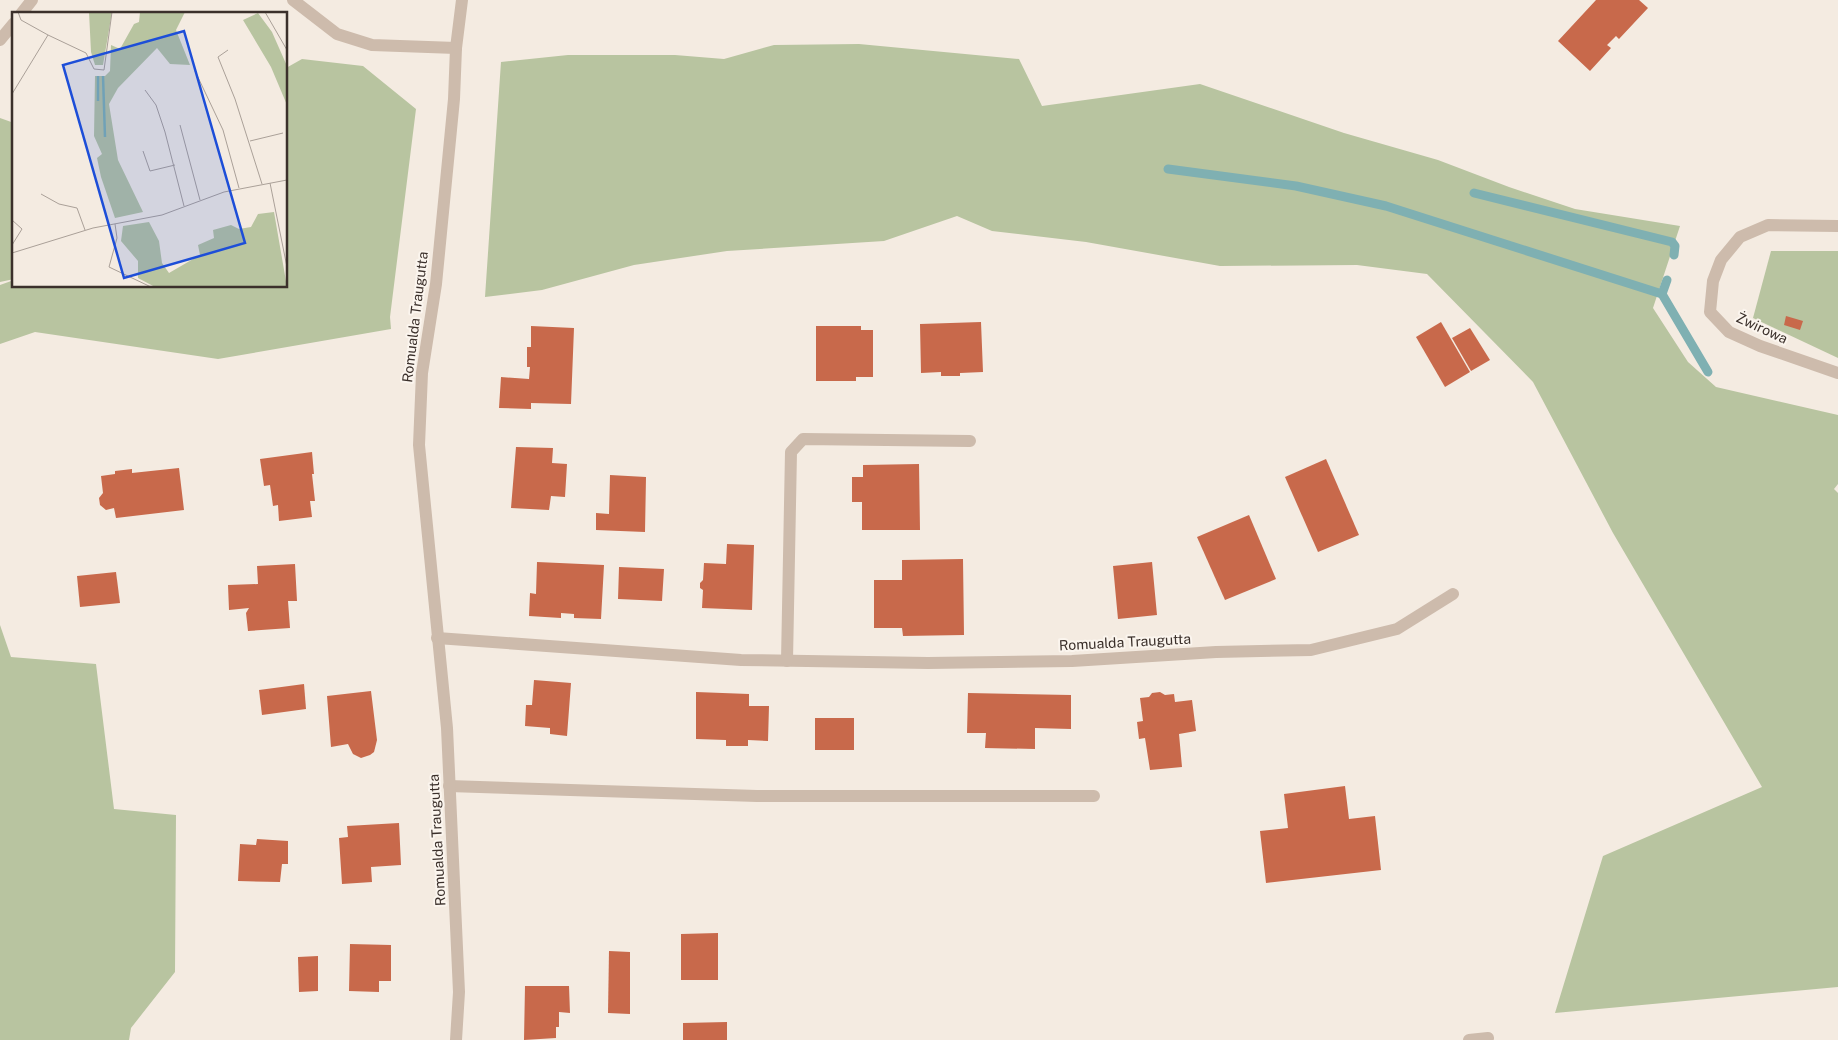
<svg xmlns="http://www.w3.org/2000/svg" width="1838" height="1040" font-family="'Public Sans',sans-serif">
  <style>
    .green { fill: #b8c4a0 }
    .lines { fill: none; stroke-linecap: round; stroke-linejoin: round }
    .stream { stroke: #7fb0b2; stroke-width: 9 }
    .building { fill: #c8694b }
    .minor { stroke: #cdbbac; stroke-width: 12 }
    .labels { text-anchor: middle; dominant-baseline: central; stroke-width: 4; stroke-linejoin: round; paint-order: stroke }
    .street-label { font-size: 14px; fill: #3b302b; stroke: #fbf5ee }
    .inset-river { fill: none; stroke: #7fb0b2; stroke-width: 2.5 }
    .inset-road { fill: none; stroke: #aaa098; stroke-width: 1 }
    .view { fill: #1d4ed8; fill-opacity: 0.15; stroke: #1d4ed8; stroke-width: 2.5 }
    .inset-edge { fill: none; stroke: #3b302b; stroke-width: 2.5 }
  </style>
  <rect width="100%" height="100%" fill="#f4ebe1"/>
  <g class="green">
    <path d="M 859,44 L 1019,59 L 1042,106 L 1200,84 L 1344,133 L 1438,160 L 1509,187 L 1575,209 L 1680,226 L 1653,308 L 1688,362 L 1716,387 L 1838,415 L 1838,484 L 1834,489 L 1838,493 L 1838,987 L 1555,1013 L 1603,856 L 1762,787 L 1613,533 L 1533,382 L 1427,274 L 1357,265 L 1220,266 L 1086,242 L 992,231 L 957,216 L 884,241 L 727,251 L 634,265 L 542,290 L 485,297 L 501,62 L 568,55 L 675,55 L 724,59 L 774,45 Z"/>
    <path d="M 302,59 L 363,66 L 416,109 L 390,317 L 391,329 L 218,359 L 35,332 L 0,344 L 0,285 L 14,280 L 14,286 L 286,286 L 286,68 Z"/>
    <path d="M 0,118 L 14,123 L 14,279 L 0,282 Z"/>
    <path d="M 1771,251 L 1838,251 L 1838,358 L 1753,318 Z"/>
    <path d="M 0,625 L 11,657 L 96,664 L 114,809 L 176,815 L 175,972 L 131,1028 L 129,1040 L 0,1040 Z"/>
  </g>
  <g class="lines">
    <g class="stream">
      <path d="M 1168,169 L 1296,186 L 1386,206 L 1662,294"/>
      <path d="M 1474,193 L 1672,242 L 1675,246 L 1674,255"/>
      <path d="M 1667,280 L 1662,294 L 1708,372"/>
    </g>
  </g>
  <g class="building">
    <path d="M 1596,0 L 1639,0 L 1648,8 L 1619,39 L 1616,36 L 1607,45 L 1611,48 L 1590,71 L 1558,41 Z"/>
    <path d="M 1786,316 L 1803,321 L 1800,330 L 1784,325 Z"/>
    <path d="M 981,322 L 983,372 L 960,373 L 960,376 L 941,376 L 941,372 L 921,373 L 920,324 Z"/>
    <path d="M 1441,322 L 1470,372 L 1445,387 L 1416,337 Z"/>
    <path d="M 531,326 L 574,328 L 571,404 L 531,403 L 531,409 L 499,408 L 501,377 L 529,379 L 530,367 L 527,367 L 527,347 L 531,347 Z"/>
    <path d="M 816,326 L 861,326 L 861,330 L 873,330 L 873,377 L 856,377 L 856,381 L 816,381 Z"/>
    <path d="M 1470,328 L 1490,360 L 1471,371 L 1452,338 Z"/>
    <path d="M 516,447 L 553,448 L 552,463 L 567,464 L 565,497 L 551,496 L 549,510 L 511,508 Z"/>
    <path d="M 312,452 L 314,474 L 312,474 L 315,501 L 310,501 L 312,517 L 279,521 L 278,505 L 273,506 L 270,485 L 264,486 L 260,459 Z"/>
    <path d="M 1326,459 L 1359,535 L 1318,552 L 1285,477 Z"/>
    <path d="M 919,464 L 920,530 L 862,530 L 862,502 L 852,502 L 852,477 L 863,477 L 863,465 Z"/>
    <path d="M 179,468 L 184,510 L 116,518 L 114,508 L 106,510 L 100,505 L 99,498 L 103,493 L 101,476 L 115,474 L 115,471 L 132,469 L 132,473 Z"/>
    <path d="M 610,475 L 646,477 L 645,532 L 596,530 L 596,513 L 609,514 Z"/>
    <path d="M 1249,515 L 1276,579 L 1225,600 L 1197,537 Z"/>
    <path d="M 727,544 L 754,545 L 752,610 L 702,608 L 703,590 L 700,588 L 700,583 L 703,580 L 704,563 L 726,564 Z"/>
    <path d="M 963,559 L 964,635 L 903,636 L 902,628 L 874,628 L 874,580 L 902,580 L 902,560 Z"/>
    <path d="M 537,562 L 604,565 L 601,619 L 574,618 L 574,614 L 561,613 L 561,618 L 529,616 L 530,593 L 536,594 Z"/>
    <path d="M 1152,562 L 1157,615 L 1118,619 L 1113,566 Z"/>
    <path d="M 295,564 L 297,601 L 288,601 L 290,628 L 248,631 L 246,613 L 249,608 L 229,610 L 228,585 L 258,584 L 257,566 Z"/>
    <path d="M 619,567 L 664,569 L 662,601 L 618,599 Z"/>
    <path d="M 116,572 L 120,603 L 80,607 L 77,576 Z"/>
    <path d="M 534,680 L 571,683 L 567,736 L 550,734 L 550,728 L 525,726 L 526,705 L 532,705 Z"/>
    <path d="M 304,684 L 306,709 L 262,715 L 259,690 Z"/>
    <path d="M 371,691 L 377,740 L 374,752 L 370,755 L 361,758 L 353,754 L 348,744 L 331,747 L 327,696 Z"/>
    <path d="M 696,692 L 749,694 L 749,706 L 769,706 L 768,741 L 748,740 L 748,746 L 726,746 L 726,740 L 696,739 Z"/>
    <path d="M 1160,692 L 1165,695 L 1174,694 L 1175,702 L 1192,700 L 1196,731 L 1179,734 L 1182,767 L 1150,770 L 1145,738 L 1139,739 L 1137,722 L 1143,721 L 1140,698 L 1149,697 L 1152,693 Z"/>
    <path d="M 968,693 L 1071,695 L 1071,729 L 1035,728 L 1035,749 L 985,748 L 986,733 L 967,733 Z"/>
    <rect x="815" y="718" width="39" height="32"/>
    <path d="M 1345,786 L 1349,819 L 1375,816 L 1381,870 L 1266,883 L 1260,831 L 1288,828 L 1284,794 Z"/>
    <path d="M 399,823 L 401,865 L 371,867 L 372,882 L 342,884 L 339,838 L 348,837 L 347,826 Z"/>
    <path d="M 257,839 L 288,841 L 288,864 L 282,864 L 280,882 L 238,881 L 240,844 L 256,845 Z"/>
    <path d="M 718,933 L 718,980 L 681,980 L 681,934 Z"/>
    <path d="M 350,944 L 391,945 L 391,981 L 379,981 L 379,992 L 349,991 Z"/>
    <path d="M 609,951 L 630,952 L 630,1014 L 608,1013 Z"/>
    <path d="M 318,956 L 318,991 L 299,992 L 298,957 Z"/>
    <path d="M 525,986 L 569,986 L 570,1013 L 559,1012 L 559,1027 L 556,1027 L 556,1038 L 524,1040 Z"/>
    <path d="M 727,1022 L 727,1040 L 683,1040 L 683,1023 Z"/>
  </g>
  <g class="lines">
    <g class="minor">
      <path d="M 293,0 L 337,34 L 372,45 L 456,48"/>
      <path d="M 21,14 L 32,0"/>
      <path d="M 0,40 L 14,23"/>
      <path d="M 1838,226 L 1768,225 L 1740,237 L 1721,260 L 1713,281 L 1710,312 L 1729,332 L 1760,346 L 1838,373"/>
      <path d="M 437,638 L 741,660 L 928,663 L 1072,661 L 1216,652 L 1311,650 L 1397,629 L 1453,594"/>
      <path d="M 787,661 L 791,452 L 803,439 L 970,441"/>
      <path d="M 449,786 L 757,796 L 1094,796"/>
      <path d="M 456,1040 L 459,992 L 447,728 L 419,445 L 422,373 L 436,284 L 454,99 L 456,48 L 462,0"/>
      <path d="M 1469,1040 L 1488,1038"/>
    </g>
  </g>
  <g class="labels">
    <g class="street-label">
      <text transform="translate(415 317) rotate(-83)">Romualda Traugutta</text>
      <text transform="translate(1762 328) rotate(25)">Żwirowa</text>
      <text transform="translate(1125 642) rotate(-3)">Romualda Traugutta</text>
      <text transform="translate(437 840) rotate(-93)">Romualda Traugutta</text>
    </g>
  </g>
  <g transform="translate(12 12)">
    <rect width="275" height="275" fill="#f4ebe1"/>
    <path d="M 77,0 L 100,0 L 91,53 L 83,53 L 79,40 ZM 128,0 L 173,0 L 164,18 L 178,53 L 158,52 L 145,36 L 106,76 L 97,92 L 106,148 L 131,200 L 103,206 L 89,165 L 85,146 L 90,142 L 82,124 L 83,64 L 93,64 L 98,59 L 99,33 L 108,37 L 122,12 L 127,10 ZM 246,1 L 260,20 L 275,54 L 275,93 L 259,55 L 231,8 ZM 262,200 L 275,275 L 143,275 L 126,266 L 126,249 L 109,229 L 111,214 L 137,210 L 147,229 L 150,251 L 157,261 L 188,243 L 186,233 L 202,226 L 201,218 L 219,213 L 227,217 L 239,215 L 246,202 Z" fill="#b8c4a0"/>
    <path class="inset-river" d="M 91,64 L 93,125M 86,89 L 86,64"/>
    <path class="inset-road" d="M 253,0 L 275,38M 36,23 L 74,41 L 82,57 L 92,58 L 100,0M 216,38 L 206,45 L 223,87 L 250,172M 183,59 L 211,118 L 227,176M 133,78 L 144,93 L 153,120 L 172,194M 0,82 L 36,23 L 9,8 L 6,0M 168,113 L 188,188M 238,129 L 271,121M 131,139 L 138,159 L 163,153M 258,171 L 275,255M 29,182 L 47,192 L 65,196 L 73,218M 0,208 L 10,217 L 0,233M 103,212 L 105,226 L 97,255 L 139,275M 0,241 L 81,216 L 150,203 L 212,180 L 275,168"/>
    <path class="view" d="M 172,19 L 233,231 L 112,266 L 51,53 Z"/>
    <rect width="275" height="275" class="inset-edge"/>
  </g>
</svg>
